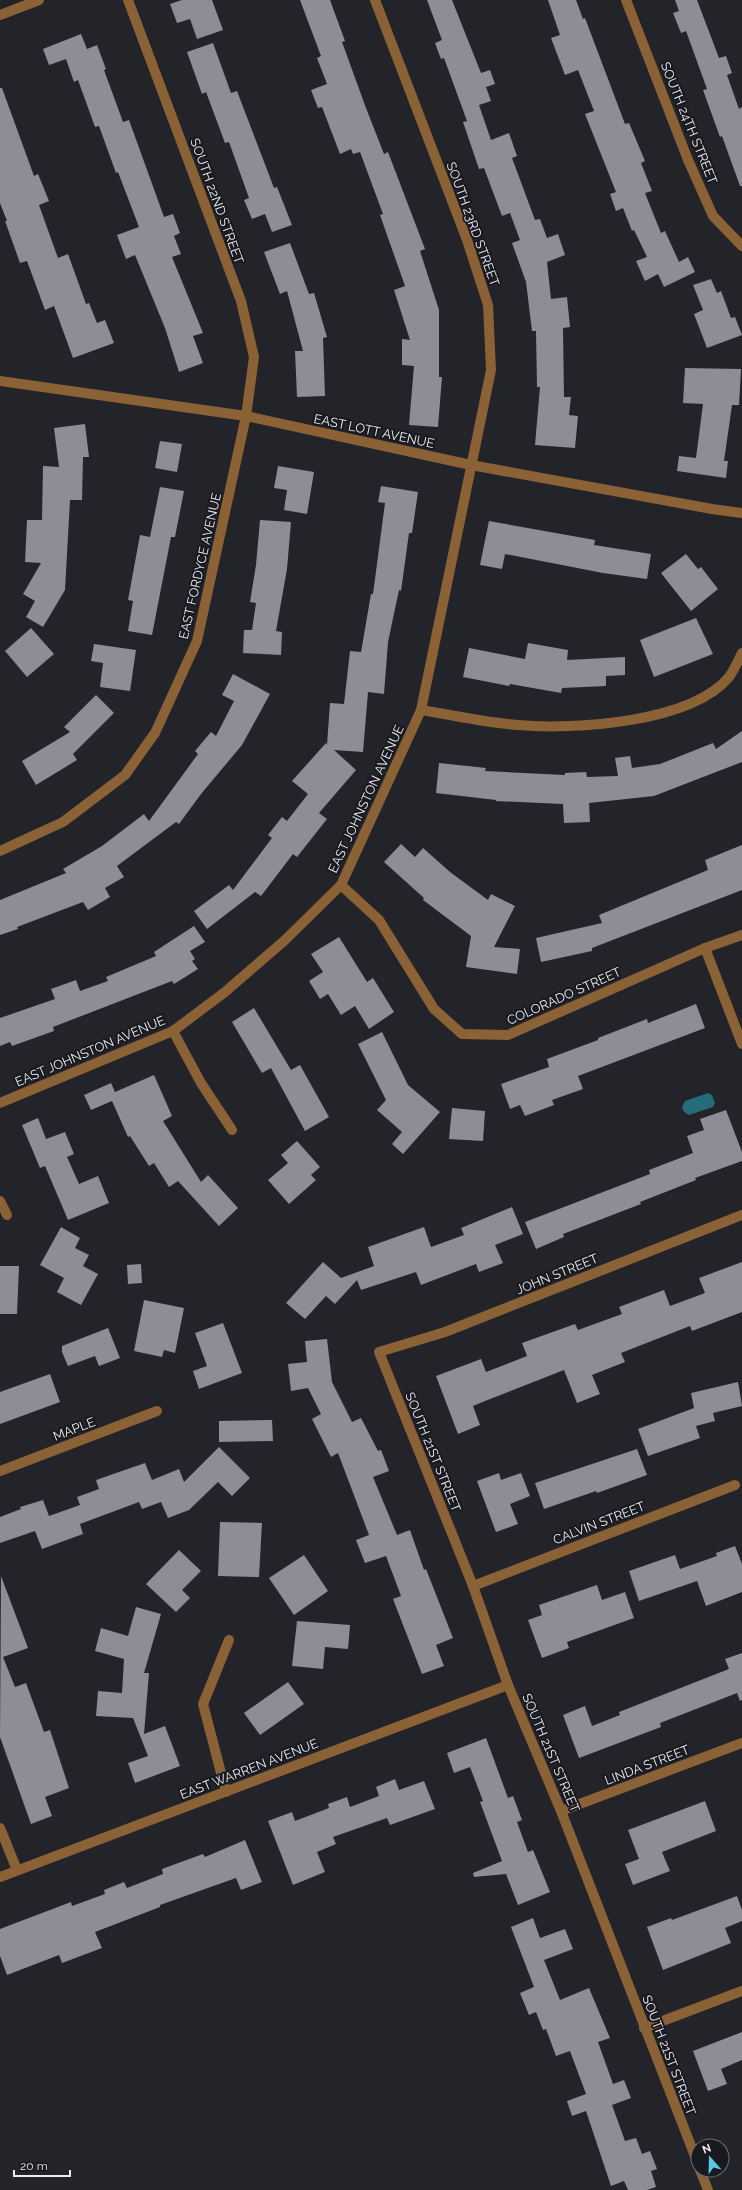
<svg xmlns="http://www.w3.org/2000/svg" width="742" height="2190" font-family="Raleway,sans-serif">
  <style>
    .water { fill: #256c79 }
    .building { fill: #8d8d96 }
    .lines { fill: none; stroke-linecap: round; stroke-linejoin: round }
    .minor { stroke: #8b6136; stroke-width: 10 }
    .labels { text-anchor: middle; dominant-baseline: central; stroke-width: 4; stroke-linejoin: round; paint-order: stroke }
    .street-label { font-size: 13px; fill: #ececf1; stroke: #191920 }
  </style>
  <rect width="100%" height="100%" fill="#23232a"/>
  <path class="water" d="M 708,1093 L 712,1095 L 715,1103 L 713,1107 L 689,1115 L 684,1112 L 682,1107 L 685,1101 Z"/>
  <g class="building">
    <path d="M 182,0 L 212,0 L 223,30 L 197,39 L 190,19 L 177,23 L 170,4 Z"/>
    <path d="M 300,0 L 330,0 L 345,41 L 342,42 L 366,108 L 384,154 L 388,152 L 425,249 L 420,251 L 439,310 L 439,377 L 442,377 L 438,427 L 409,425 L 414,366 L 402,365 L 402,339 L 410,340 L 394,290 L 405,286 L 380,215 L 383,214 L 360,152 L 353,154 L 351,149 L 340,154 L 322,107 L 318,108 L 311,90 L 327,84 L 317,58 L 321,56 Z"/>
    <path d="M 427,0 L 452,0 L 481,73 L 490,70 L 495,84 L 486,87 L 491,101 L 479,105 L 491,140 L 509,133 L 517,156 L 512,158 L 535,220 L 540,219 L 547,238 L 558,234 L 565,255 L 547,262 L 551,299 L 567,297 L 570,327 L 563,328 L 564,397 L 571,397 L 569,415 L 578,416 L 575,448 L 535,445 L 540,387 L 537,387 L 536,331 L 532,331 L 526,282 L 512,243 L 520,240 L 510,213 L 502,216 L 484,168 L 479,169 L 463,122 L 467,121 L 444,58 L 441,59 L 435,43 L 442,40 Z"/>
    <path d="M 548,0 L 576,0 L 583,19 L 585,18 L 625,124 L 629,123 L 645,161 L 641,163 L 652,191 L 645,193 L 661,233 L 665,231 L 679,262 L 688,257 L 695,272 L 664,287 L 658,274 L 645,281 L 636,261 L 647,257 L 634,230 L 632,231 L 623,208 L 616,211 L 610,194 L 616,192 L 585,114 L 594,111 L 578,70 L 565,75 L 551,38 L 560,35 Z"/>
    <path d="M 675,0 L 697,0 L 719,58 L 726,56 L 732,73 L 727,75 L 739,109 L 742,107 L 742,186 L 740,186 L 722,136 L 720,137 L 703,90 L 707,89 L 686,31 L 681,33 L 673,13 L 679,11 Z"/>
    <path d="M 81,34 L 87,49 L 97,45 L 106,69 L 104,70 L 123,122 L 129,120 L 164,217 L 173,214 L 180,233 L 174,236 L 181,254 L 172,257 L 203,333 L 193,336 L 203,363 L 179,372 L 165,328 L 135,255 L 126,259 L 117,235 L 139,227 L 118,172 L 116,173 L 99,126 L 95,127 L 78,80 L 74,82 L 66,59 L 49,65 L 43,49 Z"/>
    <path d="M 213,43 L 231,93 L 237,91 L 274,188 L 277,187 L 292,225 L 272,232 L 265,214 L 252,219 L 244,200 L 249,198 L 229,142 L 225,143 L 206,92 L 202,94 L 187,52 Z"/>
    <path d="M 0,88 L 2,88 L 34,176 L 38,174 L 49,201 L 39,205 L 58,258 L 68,254 L 86,304 L 89,303 L 97,323 L 105,320 L 114,343 L 73,358 L 54,306 L 45,310 L 27,261 L 20,263 L 5,221 L 7,221 L 0,203 Z"/>
    <path d="M 290,243 L 309,294 L 314,293 L 327,337 L 323,338 L 325,396 L 297,397 L 295,351 L 303,351 L 287,291 L 280,294 L 264,252 Z"/>
    <path d="M 711,279 L 717,293 L 721,291 L 731,318 L 735,317 L 742,335 L 707,348 L 694,314 L 703,310 L 693,285 Z"/>
    <path d="M 685,368 L 741,369 L 739,405 L 732,405 L 724,461 L 728,461 L 726,478 L 677,471 L 679,456 L 696,458 L 703,404 L 683,403 Z"/>
    <path d="M 85,424 L 89,457 L 83,457 L 82,500 L 70,500 L 65,590 L 43,627 L 26,617 L 35,601 L 23,594 L 41,563 L 25,562 L 27,520 L 42,520 L 43,466 L 59,467 L 54,428 Z"/>
    <path d="M 160,441 L 182,444 L 177,472 L 155,468 Z"/>
    <path d="M 278,466 L 314,472 L 307,514 L 284,510 L 287,490 L 274,488 Z"/>
    <path d="M 381,486 L 418,492 L 412,533 L 409,533 L 401,591 L 399,590 L 388,642 L 384,694 L 368,692 L 363,752 L 334,750 L 356,770 L 319,813 L 327,819 L 297,857 L 293,854 L 261,896 L 255,892 L 207,929 L 194,911 L 229,885 L 233,890 L 272,838 L 268,835 L 282,817 L 287,821 L 308,794 L 292,781 L 326,743 L 327,745 L 330,703 L 344,704 L 350,651 L 361,652 L 371,594 L 373,594 L 385,503 L 378,502 Z"/>
    <path d="M 160,487 L 184,491 L 175,537 L 171,537 L 152,635 L 128,631 L 133,601 L 128,600 L 140,535 L 150,537 Z"/>
    <path d="M 260,520 L 291,522 L 287,569 L 276,631 L 282,632 L 281,655 L 243,653 L 244,630 L 252,630 L 256,603 L 250,602 L 256,565 Z"/>
    <path d="M 489,521 L 595,540 L 594,545 L 651,554 L 647,579 L 603,573 L 505,554 L 502,569 L 480,565 Z"/>
    <path d="M 686,554 L 698,569 L 701,567 L 718,589 L 691,611 L 661,573 Z"/>
    <path d="M 696,618 L 713,654 L 654,677 L 640,640 Z"/>
    <path d="M 31,628 L 54,654 L 27,677 L 5,651 Z"/>
    <path d="M 528,643 L 568,650 L 567,660 L 625,657 L 625,675 L 606,676 L 606,686 L 562,688 L 561,693 L 510,684 L 509,686 L 463,677 L 469,648 L 525,659 Z"/>
    <path d="M 94,644 L 136,650 L 130,691 L 100,687 L 103,663 L 91,661 Z"/>
    <path d="M 233,674 L 270,694 L 242,745 L 201,794 L 179,824 L 176,822 L 117,866 L 124,877 L 105,888 L 110,897 L 88,910 L 83,902 L 17,927 L 18,929 L 0,935 L 0,900 L 66,873 L 63,869 L 102,846 L 144,814 L 149,821 L 198,754 L 195,751 L 211,732 L 216,736 L 234,701 L 222,695 Z"/>
    <path d="M 96,695 L 114,713 L 73,754 L 77,760 L 36,785 L 22,761 L 70,732 L 64,727 Z"/>
    <path d="M 742,731 L 742,762 L 654,796 L 589,803 L 590,822 L 564,823 L 563,804 L 496,801 L 496,800 L 436,793 L 439,763 L 486,768 L 485,771 L 565,775 L 565,773 L 586,772 L 587,777 L 618,776 L 615,758 L 630,756 L 632,768 L 660,764 L 713,743 L 716,749 Z"/>
    <path d="M 401,844 L 415,857 L 423,848 L 450,872 L 488,900 L 491,894 L 515,906 L 494,947 L 520,949 L 517,974 L 466,967 L 471,936 L 423,900 L 424,898 L 384,862 Z"/>
    <path d="M 742,845 L 742,890 L 592,948 L 592,951 L 541,962 L 536,938 L 602,923 L 599,915 L 708,870 L 705,860 Z"/>
    <path d="M 194,926 L 205,942 L 190,951 L 195,959 L 192,961 L 198,969 L 174,984 L 172,981 L 53,1027 L 54,1031 L 12,1046 L 10,1042 L 0,1046 L 0,1018 L 55,999 L 51,989 L 76,980 L 80,991 L 108,981 L 106,977 L 156,956 L 154,952 Z"/>
    <path d="M 339,937 L 367,982 L 373,978 L 394,1012 L 369,1029 L 355,1006 L 341,1015 L 328,994 L 320,999 L 309,981 L 323,972 L 311,954 Z"/>
    <path d="M 696,1004 L 705,1028 L 578,1076 L 583,1089 L 552,1100 L 554,1105 L 525,1116 L 520,1105 L 510,1109 L 501,1084 L 549,1067 L 547,1059 L 598,1040 L 598,1038 L 647,1019 L 648,1023 Z"/>
    <path d="M 254,1008 L 291,1070 L 300,1065 L 329,1117 L 305,1131 L 271,1068 L 262,1073 L 232,1022 Z"/>
    <path d="M 382,1032 L 408,1085 L 440,1112 L 403,1154 L 392,1144 L 402,1132 L 377,1110 L 386,1100 L 358,1044 Z"/>
    <path d="M 154,1075 L 172,1116 L 163,1121 L 201,1182 L 208,1175 L 238,1208 L 219,1226 L 178,1181 L 169,1187 L 154,1163 L 149,1166 L 130,1136 L 128,1137 L 112,1101 L 91,1110 L 84,1095 L 111,1083 L 115,1092 Z"/>
    <path d="M 452,1108 L 485,1111 L 483,1141 L 449,1139 Z"/>
    <path d="M 726,1110 L 742,1152 L 742,1161 L 695,1178 L 696,1180 L 640,1202 L 641,1204 L 563,1234 L 564,1237 L 536,1249 L 525,1222 L 650,1174 L 649,1170 L 693,1153 L 687,1136 L 704,1130 L 700,1119 Z"/>
    <path d="M 38,1118 L 46,1139 L 65,1132 L 74,1154 L 67,1157 L 79,1184 L 98,1176 L 109,1203 L 68,1220 L 45,1166 L 40,1168 L 22,1125 Z"/>
    <path d="M 297,1141 L 320,1167 L 311,1175 L 316,1180 L 289,1204 L 268,1180 L 288,1163 L 281,1155 Z"/>
    <path d="M 512,1207 L 523,1234 L 495,1245 L 503,1263 L 479,1272 L 476,1264 L 421,1285 L 416,1272 L 361,1290 L 357,1280 L 335,1304 L 326,1296 L 305,1319 L 286,1303 L 323,1262 L 341,1278 L 374,1266 L 368,1247 L 424,1227 L 431,1247 L 464,1235 L 461,1228 Z"/>
    <path d="M 61,1227 L 80,1238 L 75,1248 L 89,1255 L 83,1266 L 98,1274 L 81,1305 L 57,1292 L 64,1278 L 40,1265 Z"/>
    <path d="M 742,1262 L 742,1312 L 692,1331 L 690,1326 L 621,1353 L 625,1362 L 592,1375 L 600,1394 L 577,1403 L 564,1370 L 485,1401 L 473,1406 L 480,1425 L 458,1434 L 436,1376 L 481,1359 L 486,1372 L 527,1356 L 522,1343 L 575,1324 L 578,1330 L 622,1314 L 619,1307 L 664,1290 L 670,1306 L 705,1293 L 699,1278 Z"/>
    <path d="M 141,1264 L 142,1283 L 128,1284 L 127,1265 Z"/>
    <path d="M 0,1266 L 19,1266 L 17,1314 L 0,1314 Z"/>
    <path d="M 144,1300 L 184,1308 L 175,1353 L 164,1350 L 162,1357 L 134,1351 Z"/>
    <path d="M 223,1323 L 242,1373 L 199,1389 L 193,1371 L 207,1366 L 195,1333 Z"/>
    <path d="M 108,1328 L 120,1358 L 99,1366 L 95,1356 L 68,1366 L 62,1352 L 62,1346 Z"/>
    <path d="M 327,1339 L 332,1382 L 352,1422 L 361,1418 L 378,1451 L 381,1450 L 389,1471 L 373,1477 L 397,1535 L 410,1530 L 424,1570 L 426,1569 L 453,1638 L 436,1645 L 444,1666 L 422,1674 L 393,1599 L 401,1596 L 386,1556 L 365,1563 L 356,1540 L 369,1535 L 338,1453 L 331,1457 L 312,1419 L 321,1414 L 308,1388 L 291,1391 L 288,1364 L 307,1362 L 305,1341 Z"/>
    <path d="M 50,1374 L 60,1402 L 0,1424 L 0,1392 Z"/>
    <path d="M 738,1382 L 742,1406 L 713,1413 L 715,1421 L 696,1426 L 700,1438 L 648,1456 L 638,1429 L 694,1408 L 691,1393 Z"/>
    <path d="M 272,1420 L 273,1441 L 219,1442 L 219,1421 Z"/>
    <path d="M 219,1447 L 250,1478 L 232,1496 L 218,1482 L 189,1510 L 168,1518 L 161,1502 L 142,1509 L 139,1502 L 80,1524 L 83,1534 L 42,1549 L 35,1531 L 0,1543 L 0,1517 L 21,1509 L 20,1507 L 43,1500 L 49,1516 L 80,1505 L 77,1497 L 99,1489 L 96,1480 L 145,1463 L 152,1480 L 179,1469 L 184,1482 Z"/>
    <path d="M 637,1449 L 647,1475 L 597,1493 L 596,1491 L 544,1509 L 535,1483 Z"/>
    <path d="M 499,1473 L 501,1480 L 521,1473 L 530,1496 L 510,1504 L 518,1524 L 496,1532 L 477,1481 Z"/>
    <path d="M 220,1522 L 262,1523 L 259,1577 L 218,1576 Z"/>
    <path d="M 735,1546 L 742,1564 L 742,1592 L 706,1606 L 697,1581 L 639,1601 L 629,1571 L 675,1555 L 680,1569 L 717,1556 L 716,1553 Z"/>
    <path d="M 179,1550 L 201,1571 L 182,1590 L 190,1598 L 176,1612 L 146,1584 Z"/>
    <path d="M 304,1555 L 328,1591 L 294,1615 L 269,1578 Z"/>
    <path d="M 1,1576 L 28,1648 L 3,1657 L 15,1687 L 26,1683 L 44,1732 L 50,1730 L 69,1788 L 45,1797 L 52,1816 L 31,1824 L 0,1737 Z"/>
    <path d="M 597,1585 L 602,1600 L 625,1592 L 634,1618 L 567,1642 L 569,1648 L 542,1658 L 528,1620 L 542,1615 L 539,1605 Z"/>
    <path d="M 136,1607 L 161,1614 L 144,1673 L 149,1673 L 144,1734 L 165,1726 L 180,1766 L 135,1783 L 128,1763 L 148,1756 L 133,1718 L 96,1716 L 98,1691 L 122,1693 L 124,1659 L 95,1651 L 101,1628 L 128,1636 Z"/>
    <path d="M 297,1621 L 350,1625 L 348,1649 L 325,1647 L 323,1669 L 292,1666 Z"/>
    <path d="M 742,1653 L 742,1700 L 740,1701 L 737,1693 L 732,1695 L 660,1723 L 661,1727 L 579,1758 L 563,1715 L 585,1706 L 592,1726 L 620,1715 L 619,1712 L 729,1669 L 725,1659 Z"/>
    <path d="M 288,1682 L 304,1704 L 260,1735 L 244,1713 Z"/>
    <path d="M 486,1738 L 508,1798 L 513,1796 L 522,1820 L 517,1822 L 528,1852 L 533,1850 L 550,1892 L 518,1905 L 506,1874 L 474,1877 L 473,1873 L 502,1861 L 480,1802 L 483,1801 L 470,1767 L 454,1773 L 447,1753 Z"/>
    <path d="M 395,1779 L 399,1790 L 424,1781 L 435,1809 L 390,1825 L 387,1818 L 333,1837 L 336,1844 L 317,1852 L 325,1872 L 293,1885 L 268,1821 L 292,1812 L 295,1821 L 329,1808 L 328,1804 L 347,1797 L 350,1807 L 379,1796 L 376,1787 Z"/>
    <path d="M 705,1801 L 716,1831 L 662,1852 L 670,1871 L 633,1885 L 625,1864 L 639,1859 L 628,1830 Z"/>
    <path d="M 245,1840 L 262,1882 L 241,1890 L 236,1878 L 160,1905 L 160,1907 L 95,1932 L 102,1948 L 62,1963 L 59,1955 L 7,1975 L 0,1956 L 0,1929 L 71,1902 L 72,1906 L 105,1894 L 104,1890 L 124,1882 L 127,1888 L 163,1874 L 162,1869 L 203,1854 L 205,1857 Z"/>
    <path d="M 737,1896 L 742,1910 L 742,1921 L 725,1928 L 731,1943 L 663,1970 L 647,1927 L 671,1918 L 672,1920 Z"/>
    <path d="M 533,1918 L 540,1938 L 565,1929 L 573,1949 L 544,1960 L 560,2000 L 589,1988 L 610,2038 L 598,2042 L 613,2084 L 624,2080 L 631,2098 L 612,2105 L 625,2141 L 636,2138 L 642,2154 L 650,2151 L 657,2169 L 651,2171 L 656,2187 L 647,2190 L 628,2190 L 624,2181 L 611,2186 L 586,2111 L 572,2116 L 567,2101 L 586,2094 L 570,2051 L 556,2056 L 546,2029 L 543,2030 L 536,2012 L 529,2015 L 520,1993 L 534,1987 L 511,1927 Z"/>
    <path d="M 742,2032 L 742,2060 L 721,2069 L 727,2084 L 708,2091 L 693,2051 Z"/>
  </g>
  <g class="lines">
    <g class="minor">
      <path d="M 626,0 L 688,160 L 713,216 L 742,246"/>
      <path d="M 0,15 L 39,0"/>
      <path d="M 0,381 L 246,416 L 471,465 L 712,509 L 742,513"/>
      <path d="M 421,710 C 453,715 486,723 518,725 C 573,730 691,723 729,677 C 734,670 738,661 742,653"/>
      <path d="M 0,851 L 63,822 L 125,775 L 155,733 L 197,641 L 246,416 L 254,357 L 241,301 L 128,0"/>
      <path d="M 341,885 L 379,920 L 434,1009 L 462,1034 L 508,1035 L 705,948 L 742,935"/>
      <path d="M 705,948 L 742,1044"/>
      <path d="M 173,1031 L 201,1083 L 232,1130"/>
      <path d="M 0,1103 L 173,1031 L 225,992 L 284,941 L 341,885 L 421,710 L 491,370 L 488,305 L 467,240 L 375,0"/>
      <path d="M 0,1201 L 7,1215"/>
      <path d="M 0,1471 L 157,1411"/>
      <path d="M 473,1586 L 735,1485"/>
      <path d="M 226,1792 L 203,1704 L 229,1640"/>
      <path d="M 561,1811 L 742,1743"/>
      <path d="M 0,1828 L 17,1870"/>
      <path d="M 0,1877 L 508,1685"/>
      <path d="M 644,2028 L 742,1991"/>
      <path d="M 698,2164 L 561,1811 L 508,1685 L 473,1586 L 379,1352 L 445,1332 L 742,1215"/>
      <path d="M 700,2170 L 708,2190"/>
    </g>
  </g>
  <g class="labels">
    <g class="street-label">
      <text transform="translate(689 123) rotate(68)">SOUTH 24TH STREET</text>
      <text transform="translate(217 201) rotate(70)">SOUTH 22ND STREET</text>
      <text transform="translate(473 224) rotate(70)">SOUTH 23RD STREET</text>
      <text transform="translate(374 431) rotate(12)">EAST LOTT AVENUE</text>
      <text transform="translate(200 566) rotate(-77)">EAST FORDYCE AVENUE</text>
      <text transform="translate(366 799) rotate(-65)">EAST JOHNSTON AVENUE</text>
      <text transform="translate(564 996) rotate(-24)">COLORADO STREET</text>
      <text transform="translate(90 1051) rotate(-23)">EAST JOHNSTON AVENUE</text>
      <text transform="translate(557 1274) rotate(-22)">JOHN STREET</text>
      <text transform="translate(74 1429) rotate(-21)">MAPLE</text>
      <text transform="translate(433 1452) rotate(68)">SOUTH 21ST STREET</text>
      <text transform="translate(599 1523) rotate(-21)">CALVIN STREET</text>
      <text transform="translate(551 1753) rotate(67)">SOUTH 21ST STREET</text>
      <text transform="translate(647 1765) rotate(-21)">LINDA STREET</text>
      <text transform="translate(249 1769) rotate(-21)">EAST WARREN AVENUE</text>
      <text transform="translate(669 2055) rotate(69)">SOUTH 21ST STREET</text>
    </g>
  </g>
  <g transform="translate(710 2158) rotate(340)"><circle r="19" fill="#191920" stroke="#6d6d74"/>
  <path d="M0-3L7 15L0 10L-7 15Z" fill="#5bc8e7"/>
  <text y="-6" font-size="11" font-weight="bold" text-anchor="middle" fill="#ececf1">N</text>
  </g>
  <path d="M14 2170v6h56v-6" fill="none" stroke="#ececf1" stroke-width="2"/>
  <text x="20" y="2170" font-size="12" fill="#ececf1" stroke="#191920" stroke-width="3" paint-order="stroke">20 m</text>
</svg>
